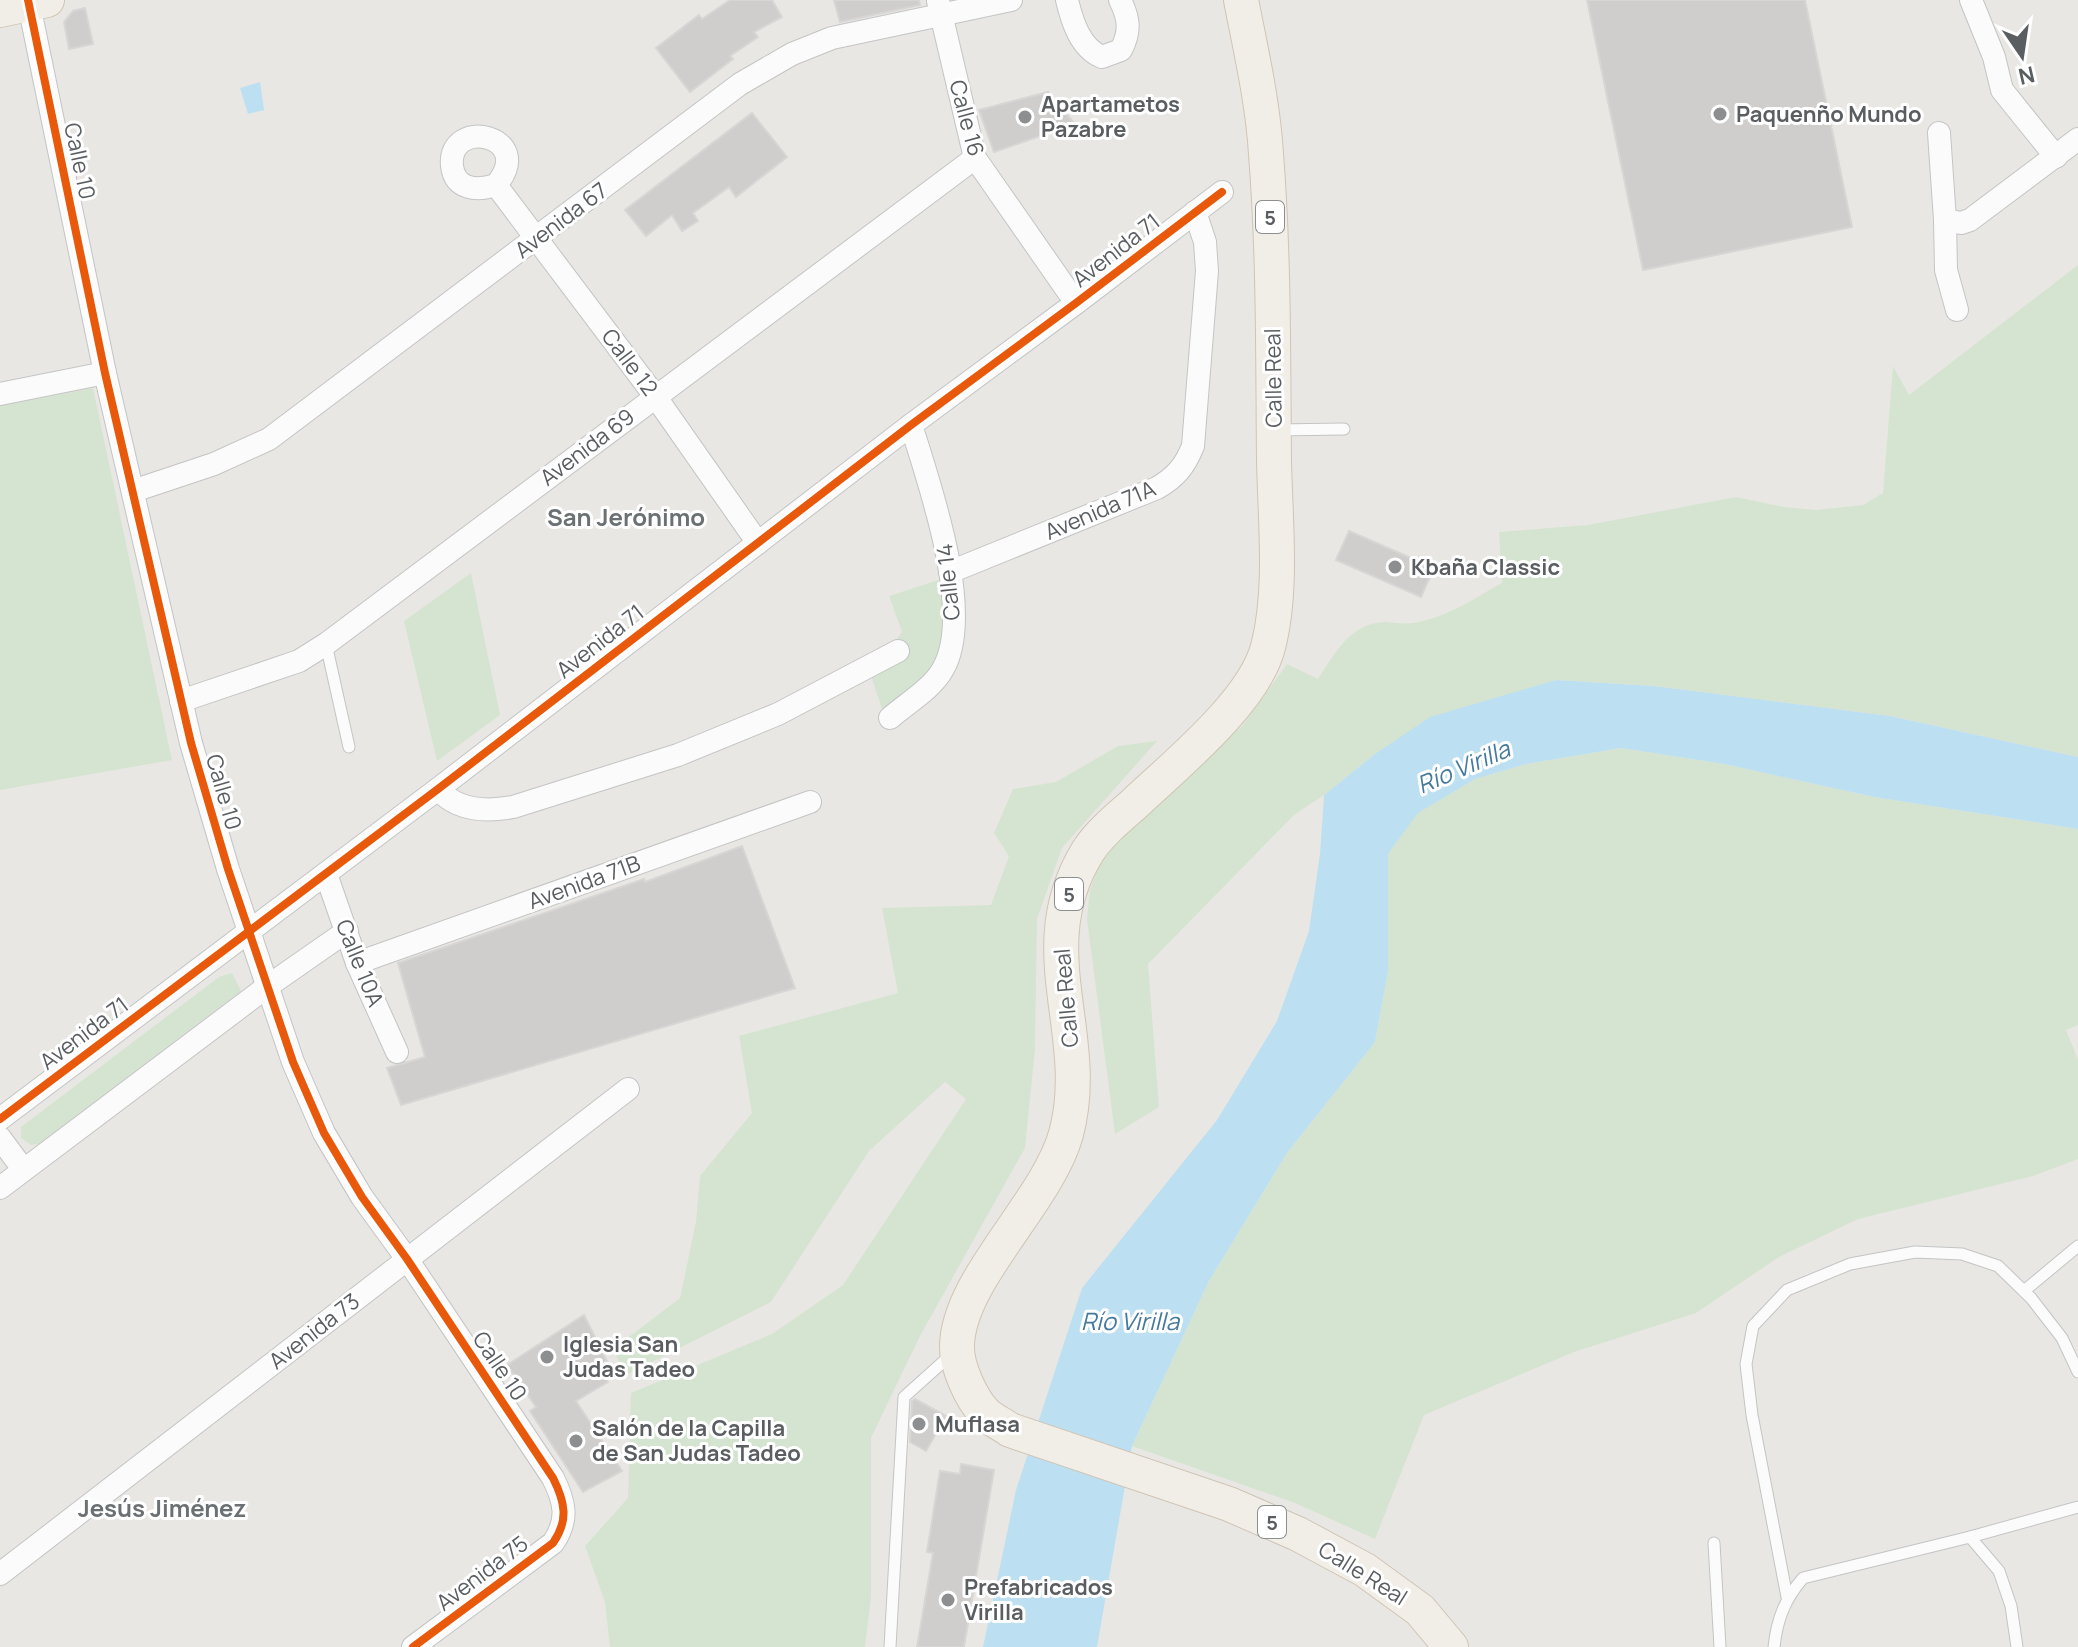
<svg xmlns="http://www.w3.org/2000/svg" width="2078" height="1647" font-family="Manrope,sans-serif">
  <style>
    .green { fill: #d5e4d0 }
    .water { fill: #bce0f1 }
    .building { fill: #d0cecd; stroke: #d8d6d4; stroke-width: 2 }
    .lines { fill: none; stroke-linecap: round; stroke-linejoin: round }
    .service-casing { stroke: #c3c4c4; stroke-width: 13 }
    .minor-casing { stroke: #c3c4c4; stroke-width: 24 }
    .primary-casing { stroke: #cfc4b4; stroke-width: 36 }
    .service { stroke: #fcfbfb; stroke-width: 11 }
    .minor { stroke: #fcfbfb; stroke-width: 22 }
    .primary { stroke: #f1eee7; stroke-width: 34 }
    .cycleway-casing { stroke: #fff; stroke-width: 13 }
    .cycleway { stroke: #e8590c; stroke-width: 8 }
    .poi-dot { fill: #8c8e8f; stroke: #fff; stroke-width: 3 }
    .labels { text-anchor: middle; dominant-baseline: central; stroke-width: 6; stroke-linejoin: round; paint-order: stroke }
    .shield { fill: #fff; stroke: #8c8e90; stroke-width: 2 }
    .shield-label { font-size: 20px; font-weight: bold; fill: #5a5e61 }
    .poi-label { font-size: 22px; font-weight: bold; fill: #5a5e61; stroke: #fff; text-anchor: start }
    .street-label { font-size: 22px; fill: #5a5e61; stroke: #fff }
    .neighbourhood-label { font-size: 24px; font-weight: bold; fill: #6b7073; stroke: #fff }
    .water-label { font-size: 24px; font-style: italic; fill: #457a9d; stroke: #fff }
  </style>
  <rect width="100%" height="100%" fill="#e9e7e4"/>
  <g class="green">
    <path d="M 2078,265 L 2078,757 L 1890,716 L 1654,686 L 1556,680 L 1375,754 L 1324,795 L 1294,815 L 1148,964 L 1159,1107 L 1115,1134 L 1087,919 L 1090,890 L 1099,865 L 1111,847 L 1242,726 L 1287,664 L 1318,679 C 1335,653 1351,622 1386,622 C 1399,623 1410,625 1423,621 C 1452,614 1477,597 1502,583 L 1499,532 L 1588,525 L 1736,497 L 1784,507 L 1816,510 L 1863,505 L 1883,493 L 1893,366 L 1909,395 Z"/>
    <path d="M 93,388 L 172,760 L 0,790 L 0,406 Z"/>
    <path d="M 471,573 L 500,715 L 437,761 L 404,621 Z"/>
    <path d="M 942,579 C 943,595 947,614 945,630 C 941,668 911,691 884,715 L 871,676 L 902,632 L 889,596 Z"/>
    <path d="M 1157,741 L 1062,848 L 1037,919 L 1035,1049 L 1025,1148 L 920,1336 L 871,1438 L 871,1597 L 865,1647 L 610,1647 L 605,1602 L 585,1546 L 628,1498 L 631,1393 L 772,1334 L 843,1285 L 966,1099 L 945,1082 L 869,1151 L 771,1302 L 626,1375 L 613,1349 L 680,1298 L 696,1222 L 700,1176 L 752,1113 L 739,1036 L 898,993 L 882,908 L 991,905 L 1009,856 L 994,833 L 1013,789 L 1056,782 L 1118,746 Z"/>
    <path d="M 1621,748 L 1724,764 L 1874,797 L 2078,829 L 2078,1025 L 2066,1030 L 2078,1060 L 2078,1159 L 2033,1176 L 1858,1219 L 1779,1257 L 1696,1313 L 1574,1352 L 1424,1415 L 1375,1539 L 1295,1503 L 1132,1446 L 1209,1281 L 1287,1153 L 1375,1042 L 1388,971 L 1388,854 L 1417,813 L 1475,779 L 1526,764 Z"/>
    <path d="M 232,973 L 241,991 L 39,1144 L 31,1145 L 21,1138 L 21,1127 L 219,977 Z"/>
  </g>
  <g class="water">
    <path d="M 260,82 L 264,110 L 248,114 L 240,88 Z"/>
    <path d="M 1556,680 L 1654,686 L 1890,716 L 2078,757 L 2078,829 L 1874,797 L 1724,764 L 1621,748 L 1526,764 L 1475,779 L 1418,813 L 1388,854 L 1388,971 L 1375,1042 L 1287,1153 L 1209,1281 L 1132,1446 L 1097,1647 L 983,1647 L 1016,1490 L 1082,1288 L 1217,1120 L 1277,1021 L 1309,931 L 1320,854 L 1324,795 L 1375,754 L 1430,717 Z"/>
  </g>
  <g class="building">
    <path d="M 730,0 L 772,0 L 782,17 L 754,32 L 758,37 L 730,56 L 733,59 L 690,92 L 656,48 L 699,15 L 702,19 Z"/>
    <path d="M 834,0 L 919,0 L 920,5 L 840,22 Z"/>
    <path d="M 1587,0 L 1805,0 L 1852,227 L 1643,270 Z"/>
    <path d="M 85,8 L 93,44 L 69,49 L 64,22 L 73,11 Z"/>
    <path d="M 1048,92 L 1075,124 L 994,152 L 979,110 Z"/>
    <path d="M 752,113 L 787,157 L 736,197 L 729,187 L 693,213 L 698,221 L 682,231 L 672,215 L 646,236 L 625,210 Z"/>
    <path d="M 1349,531 L 1434,568 L 1421,597 L 1336,560 Z"/>
    <path d="M 742,846 L 795,988 L 401,1105 L 387,1068 L 425,1057 L 398,963 L 644,879 L 645,882 Z"/>
    <path d="M 584,1315 L 607,1361 L 599,1365 L 608,1382 L 576,1401 L 622,1471 L 583,1492 L 530,1411 L 536,1407 L 507,1365 Z"/>
    <path d="M 915,1399 L 946,1416 L 926,1451 L 910,1442 L 912,1401 Z"/>
    <path d="M 961,1464 L 994,1470 L 964,1647 L 917,1647 L 933,1553 L 927,1552 L 940,1471 L 960,1474 Z"/>
  </g>
  <g class="lines">
    <defs>
      <g id="service">
        <path d="M 1276,430 L 1344,429"/>
        <path d="M 326,644 L 349,747"/>
        <path d="M 2024,1291 L 2078,1246"/>
        <path d="M 1970,1537 L 2078,1507"/>
        <path d="M 1714,1543 L 1720,1647"/>
        <path d="M 1787,1597 L 1752,1415 L 1746,1364 L 1753,1326 L 1787,1290 L 1850,1264 L 1915,1252 L 1962,1254 L 1998,1266 L 2031,1298 L 2062,1338 L 2078,1372"/>
        <path d="M 890,1647 L 904,1397 L 953,1353"/>
        <path d="M 1774,1647 C 1777,1619 1785,1599 1803,1578 L 1970,1537 L 1999,1571 L 2011,1606 L 2017,1647"/>
      </g>
      <g id="minor">
        <path d="M 28,0 L 105,373 L 191,743 L 228,869 L 293,1062 L 324,1133 L 362,1197 L 407,1259 L 553,1478 C 565,1502 569,1520 553,1543 L 413,1647"/>
        <path d="M 1067,0 C 1072,21 1080,48 1102,57 L 1121,50 C 1131,31 1129,18 1120,0"/>
        <path d="M 1971,0 L 1994,57 L 2002,90 L 2056,157"/>
        <path d="M 938,1 L 975,158 L 1076,303"/>
        <path d="M 1939,133 L 1945,220"/>
        <path d="M 496,185 C 477,191 455,190 452,166 C 447,116 538,135 496,185 L 655,396 L 758,543"/>
        <path d="M 1957,310 L 1946,270 L 1945,220 L 1961,223 L 1970,220 L 2078,139"/>
        <path d="M 0,394 L 105,373"/>
        <path d="M 133,491 L 214,464 L 269,439 L 740,84 L 792,54 L 832,38 L 1011,0"/>
        <path d="M 950,572 L 1157,488 C 1176,477 1185,466 1193,446 L 1207,271 L 1205,242 L 1195,212"/>
        <path d="M 181,701 L 299,661 L 326,644 L 975,158"/>
        <path d="M 890,718 C 907,703 932,689 943,669 C 975,613 929,483 911,425"/>
        <path d="M 438,789 C 457,811 486,812 513,807 L 678,755 L 778,714 L 898,651"/>
        <path d="M 326,874 L 357,963 L 397,1052"/>
        <path d="M 357,963 L 810,802"/>
        <path d="M 0,1119 L 438,789 L 911,425 L 1076,303 L 1222,192"/>
        <path d="M 0,1138 L 23,1169"/>
        <path d="M 0,1188 L 268,986 L 347,931"/>
        <path d="M 0,1574 L 628,1089"/>
      </g>
      <g id="primary">
        <path d="M 1241,0 C 1251,51 1263,103 1266,154 C 1274,256 1273,358 1274,460 C 1275,518 1283,590 1268,647 C 1254,702 1173,767 1132,806 C 1117,819 1099,834 1088,851 C 1027,950 1093,1034 1066,1134 C 1047,1203 956,1281 957,1348 C 957,1367 971,1398 984,1412 C 990,1419 1002,1424 1010,1430 L 1229,1504 L 1298,1534 L 1365,1570 L 1420,1610 L 1451,1647"/>
        <path d="M 0,10 L 47,0"/>
      </g>
    </defs>
    <use href="#service" class="service-casing"/>
    <use href="#minor" class="minor-casing"/>
    <use href="#primary" class="primary-casing"/>
    <use href="#service" class="service"/>
    <use href="#minor" class="minor"/>
    <use href="#primary" class="primary"/>
    <defs>
      <g id="cycleway">
        <path d="M 28,0 L 105,373 L 191,743 L 228,869 L 293,1062 L 324,1133 L 362,1197 L 407,1259 L 553,1478 C 565,1502 569,1520 553,1543 L 413,1647"/>
        <path d="M 0,1119 L 438,789 L 911,425 L 1076,303 L 1222,192"/>
      </g>
    </defs>
    <use href="#cycleway" class="cycleway-casing"/>
    <use href="#cycleway" class="cycleway"/>
  </g>
  <g class="poi-dot">
    <circle cx="1720" cy="114" r="8"/>
    <circle cx="1025" cy="117" r="8"/>
    <circle cx="1395" cy="567" r="8"/>
    <circle cx="547" cy="1357" r="8"/>
    <circle cx="919" cy="1424" r="8"/>
    <circle cx="576" cy="1441" r="8"/>
    <circle cx="948" cy="1600" r="8"/>
  </g>
  <g class="labels">
    <g class="shield">
      <rect x="1256" y="201" width="28" height="32" rx="6"/>
      <rect x="1055" y="878" width="28" height="32" rx="6"/>
      <rect x="1258" y="1506" width="28" height="32" rx="6"/>
    </g>
    <g class="shield-label">
      <text x="1270" y="217">5</text>
      <text x="1069" y="894">5</text>
      <text x="1272" y="1522">5</text>
    </g>
    <g class="poi-label">
      <text x="1041" y="104">Apartametos<tspan x="1041" dy="25">Pazabre</tspan></text>
      <text x="1736" y="114">Paquenño Mundo</text>
      <text x="1411" y="567">Kbaña Classic</text>
      <text x="563" y="1344">Iglesia San<tspan x="563" dy="25">Judas Tadeo</tspan></text>
      <text x="935" y="1424">Muflasa</text>
      <text x="592" y="1428">Salón de la Capilla<tspan x="592" dy="25">de San Judas Tadeo</tspan></text>
      <text x="964" y="1587">Prefabricados<tspan x="964" dy="25">Virilla</tspan></text>
    </g>
    <g class="street-label">
      <text transform="translate(967 118) rotate(75)">Calle 16</text>
      <text transform="translate(80 161) rotate(78)">Calle 10</text>
      <text transform="translate(561 220) rotate(-37)">Avenida 67</text>
      <text transform="translate(1116 250) rotate(-38)">Avenida 71</text>
      <text transform="translate(630 362) rotate(53)">Calle 12</text>
      <text transform="translate(1273 378) rotate(-91)">Calle Real</text>
      <text transform="translate(587 447) rotate(-37)">Avenida 69</text>
      <text transform="translate(1100 510) rotate(-23)">Avenida 71A</text>
      <text transform="translate(948 582) rotate(-96)">Calle 14</text>
      <text transform="translate(600 641) rotate(-38)">Avenida 71</text>
      <text transform="translate(224 792) rotate(74)">Calle 10</text>
      <text transform="translate(584 882) rotate(-20)">Avenida 71B</text>
      <text transform="translate(360 963) rotate(68)">Calle 10A</text>
      <text transform="translate(1066 998) rotate(-95)">Calle Real</text>
      <text transform="translate(84 1033) rotate(-37)">Avenida 71</text>
      <text transform="translate(314 1331) rotate(-38)">Avenida 73</text>
      <text transform="translate(500 1366) rotate(56)">Calle 10</text>
      <text transform="translate(482 1573) rotate(-37)">Avenida 75</text>
      <text transform="translate(1363 1573) rotate(32)">Calle Real</text>
    </g>
    <g class="neighbourhood-label">
      <text x="626" y="516">San Jerónimo</text>
      <text x="162" y="1507">Jesús Jiménez</text>
    </g>
    <g class="water-label">
      <text transform="translate(1463 766) rotate(-23)">Río Virilla</text>
      <text x="1130" y="1320">Río Virilla</text>
    </g>
  </g>
  <g transform="translate(2022 56) rotate(167)" stroke="#ffffff" stroke-width="6" paint-order="stroke">
  <path d="M0-6L14 30L0 20L-14 30Z" fill="#5a5e61"/>
  <text y="-12" font-size="22" font-weight="bold" text-anchor="middle" fill="#5a5e61">N</text>
  </g>
</svg>
